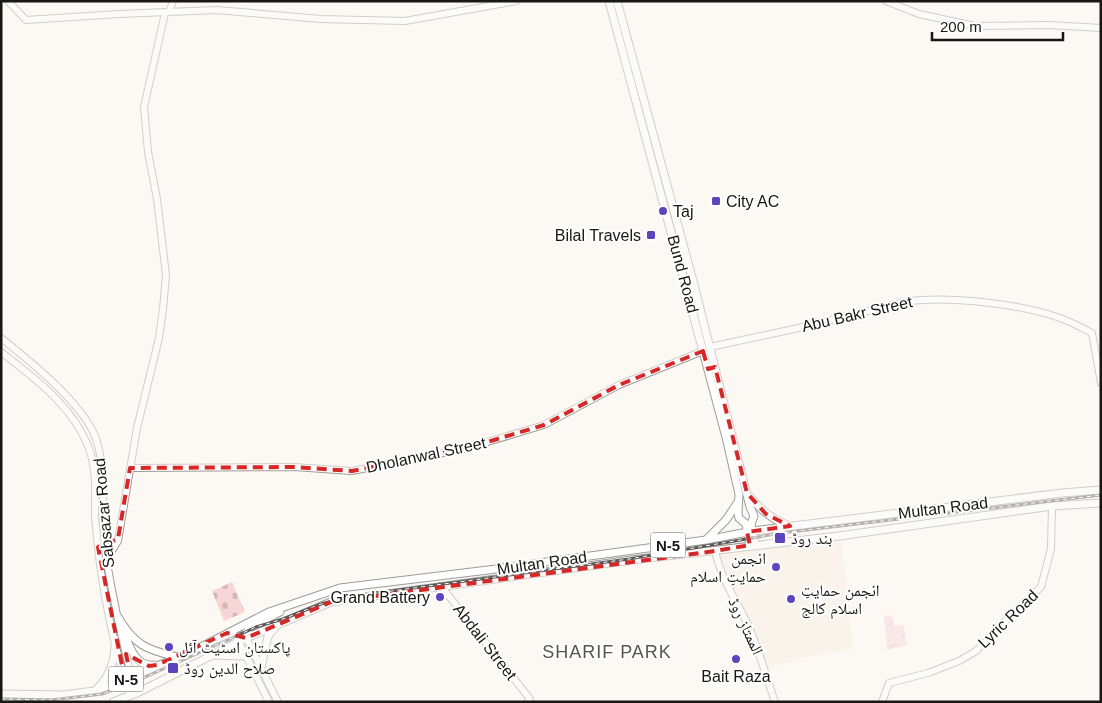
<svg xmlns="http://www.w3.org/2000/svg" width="1102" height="703" font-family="Helvetica,'Noto Naskh Arabic',sans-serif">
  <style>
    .built { fill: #f6ede3 }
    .cemetery { fill: url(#cemetery-stones) }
    .park { fill: url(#park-crowns) }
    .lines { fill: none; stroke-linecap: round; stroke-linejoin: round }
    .secondary-casing { stroke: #9f9c98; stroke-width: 8 }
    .primary-casing { stroke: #9f9c98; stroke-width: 9 }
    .secondary { stroke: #fff; stroke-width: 6 }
    .primary { stroke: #fff; stroke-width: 7 }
    .rail-casing { stroke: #5a5856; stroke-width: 3 }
    .rail { stroke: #fff; stroke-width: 1; stroke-dasharray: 4; stroke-linecap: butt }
    .marked { fill: none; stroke: #d62828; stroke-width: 4; stroke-dasharray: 10 6; stroke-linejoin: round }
    .poi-dot { fill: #5d43bc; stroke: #fff; stroke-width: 2 }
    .labels { text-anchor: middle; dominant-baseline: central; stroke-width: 4; stroke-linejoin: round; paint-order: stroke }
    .shield { fill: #fff; stroke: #5d5d5b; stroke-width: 1 }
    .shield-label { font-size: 15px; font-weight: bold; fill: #181715 }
    .poi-label { font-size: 16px; fill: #181715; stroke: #fff; text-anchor: start }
    .street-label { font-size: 16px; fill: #181715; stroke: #fff }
    .neighbourhood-label { font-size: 18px; letter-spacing: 1px; fill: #575451; stroke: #fff }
  </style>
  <defs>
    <pattern id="cemetery-stones" width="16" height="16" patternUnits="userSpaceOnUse" patternTransform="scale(1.25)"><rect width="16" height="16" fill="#f8d5d7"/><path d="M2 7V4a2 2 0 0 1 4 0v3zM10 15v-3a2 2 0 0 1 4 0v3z" fill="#d4b6b8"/></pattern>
    <pattern id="park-crowns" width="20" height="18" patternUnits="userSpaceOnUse" patternTransform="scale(1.25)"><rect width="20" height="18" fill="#f8d5d7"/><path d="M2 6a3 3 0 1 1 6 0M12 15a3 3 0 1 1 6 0" fill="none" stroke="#d4b6b8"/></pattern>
  </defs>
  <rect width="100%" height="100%" fill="#fcf8f4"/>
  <path class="built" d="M 841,533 L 853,649 L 806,657 L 764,669 L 715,551 Z"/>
  <path class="cemetery" d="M 232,582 L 245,612 L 224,621 L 212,591 Z"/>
  <path class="park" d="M 892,615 L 894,626 L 903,625 L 907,645 L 887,650 L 884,616 Z"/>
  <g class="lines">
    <defs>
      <g id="secondary">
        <path d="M 8,1 L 26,20 L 119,14 L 217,10 L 321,19 L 405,21 L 516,1"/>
        <path d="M 886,1 L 919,14 L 975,26 L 1049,25 L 1101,28"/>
        <path d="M 169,12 L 173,1"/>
        <path d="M 1,338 C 30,361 81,402 95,436 C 107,468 101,504 104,538 C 106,565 113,593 118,620 C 124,644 128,669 137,693"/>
        <path d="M 710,347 L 794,329 L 909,301 C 950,296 1019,304 1057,317 C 1069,321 1081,327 1092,333 L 1101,383"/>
        <path d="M 1,352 C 34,378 72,405 88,446 C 97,467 95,494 95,517 C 96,527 97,537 98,547 C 103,597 115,649 130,696"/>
        <path d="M 130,468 L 294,467 L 352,471 L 464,449 L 544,425 L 619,385 L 703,351"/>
        <path d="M 715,551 C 721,580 736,599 748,625 C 759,650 766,676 775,702"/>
        <path d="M 107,559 L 118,541 L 137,428 L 159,338 L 163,309 L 166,275 L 157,199 L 148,152 L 144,107 L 165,13"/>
        <path d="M 441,586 L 530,699 L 528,702"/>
        <path d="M 246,638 L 278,702"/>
        <path d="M 239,642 L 269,702"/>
        <path d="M 882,702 L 889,683 L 928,673 L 959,661 L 976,651 L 1009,617 L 1041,587 L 1051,549 L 1052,506"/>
      </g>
      <g id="primary">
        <path d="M 609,1 L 726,437 L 739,494 L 738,513 L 739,518 L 746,524 L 750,545"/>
        <path d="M 617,1 L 693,281 L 750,507 L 754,516 L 751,524 L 755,545"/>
        <path d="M 749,496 C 760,509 771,519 787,525"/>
        <path d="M 707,539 L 726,520 L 738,502"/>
        <path d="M 118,617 C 134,645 147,650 177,657"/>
        <path d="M 125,632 C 128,646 136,667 154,665"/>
        <path d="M 240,639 L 251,627 L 280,612"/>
        <path d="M 220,640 L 232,636 L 244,637"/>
        <path d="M 213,655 L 246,656"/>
        <path d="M 261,667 L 268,636 L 277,625"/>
        <path d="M 97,689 C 111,675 116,659 115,639"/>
        <path d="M 1,694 L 63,695 L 94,691 L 125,680 L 197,649 L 269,612 L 340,588 L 488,570 L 706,540 L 753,531 L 1062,493 L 1101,490"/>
        <path d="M 113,702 L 137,693 L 246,638 L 331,602 L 631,560 L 839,536 L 1052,506 L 1101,503"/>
      </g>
    </defs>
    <use href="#secondary" class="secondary-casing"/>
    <use href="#primary" class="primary-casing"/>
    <use href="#secondary" class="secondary"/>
    <use href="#primary" class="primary"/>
    <defs>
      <path id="rail" d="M 1,699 L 51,700 L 102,694 L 141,679 L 256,627 L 283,619 L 321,604 L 347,597 L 629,559 L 781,533 L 1101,495"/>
    </defs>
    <use href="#rail" class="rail-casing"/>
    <use href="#rail" class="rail"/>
  </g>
  <path d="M0 0H1102V703H0ZM 703,351 L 708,369 L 715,367 L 747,493 L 766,514 L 790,526 L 747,532 L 750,545 L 715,551 L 331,602 L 246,638 L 227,633 L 157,665 L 149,666 L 126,654 L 131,677 L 125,680 L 98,547 L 118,539 L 130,468 L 294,467 L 352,471 L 464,449 L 544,425 L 619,385 Z" fill="#fcf8f4" fill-opacity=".55" fill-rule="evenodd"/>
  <path class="marked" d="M 703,351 L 708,369 L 715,367 L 747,493 L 766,514 L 790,526 L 747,532 L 750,545 L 715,551 L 331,602 L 246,638 L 227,633 L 157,665 L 149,666 L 126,654 L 131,677 L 125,680 L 98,547 L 118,539 L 130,468 L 294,467 L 352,471 L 464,449 L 544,425 L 619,385 Z"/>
  <g class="poi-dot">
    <rect x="711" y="196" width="10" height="10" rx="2.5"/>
    <circle cx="663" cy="211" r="5"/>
    <rect x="646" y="230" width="10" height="10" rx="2.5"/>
    <rect x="774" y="532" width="12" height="12" rx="2.5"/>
    <circle cx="776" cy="567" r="5"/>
    <circle cx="440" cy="597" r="5"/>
    <circle cx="791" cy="599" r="5"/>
    <circle cx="169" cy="647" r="5"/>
    <circle cx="736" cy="659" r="5"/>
    <rect x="167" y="662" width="12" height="12" rx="2.5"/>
  </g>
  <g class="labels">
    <g class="shield">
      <rect x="650.5" y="532.5" width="35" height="25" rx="4"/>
      <rect x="108.5" y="666.5" width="35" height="25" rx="4"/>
    </g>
    <g class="shield-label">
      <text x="668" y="545">N-5</text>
      <text x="126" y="679">N-5</text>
    </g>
    <g class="poi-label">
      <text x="726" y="201">City AC</text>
      <text x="673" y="211">Taj</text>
      <text x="641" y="235" text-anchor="end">Bilal Travels</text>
      <text x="791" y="538">بند روڈ</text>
      <text x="766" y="558" text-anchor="end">انجمن<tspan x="766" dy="18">حمایتِ اسلام</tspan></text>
      <text x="801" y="590">انجمن حمایتِ<tspan x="801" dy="18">اسلام کالج</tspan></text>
      <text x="430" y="597" text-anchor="end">Grand Battery</text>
      <text x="179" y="647">پاکستان اسٹیٹ آئل</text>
      <text x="184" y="668">صلاح الدین روڈ</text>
      <text x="736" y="676" text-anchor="middle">Bait Raza</text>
    </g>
    <g class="street-label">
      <text transform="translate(683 274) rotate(75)">Bund Road</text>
      <text transform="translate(857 314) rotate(-13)">Abu Bakr Street</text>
      <text transform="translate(426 455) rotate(-12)">Dholanwal Street</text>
      <text transform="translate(943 508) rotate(-7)">Multan Road</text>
      <text transform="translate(104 513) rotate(-95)">Sabsazar Road</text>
      <text transform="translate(542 563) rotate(-8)">Multan Road</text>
      <text transform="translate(1008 619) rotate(-44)">Lyric Road</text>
      <text transform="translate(746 626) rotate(65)">الممتاز روڈ</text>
      <text transform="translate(485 642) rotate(52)">Abdali Street</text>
    </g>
    <g class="neighbourhood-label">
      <text x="607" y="652">SHARIF PARK</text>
    </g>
  </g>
  <rect width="1102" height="703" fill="none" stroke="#181715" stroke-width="5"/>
  <path d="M932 32v8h131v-8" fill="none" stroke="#181715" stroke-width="2.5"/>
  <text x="940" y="32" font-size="15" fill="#181715" stroke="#ffffff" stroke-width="4" paint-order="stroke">200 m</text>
</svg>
